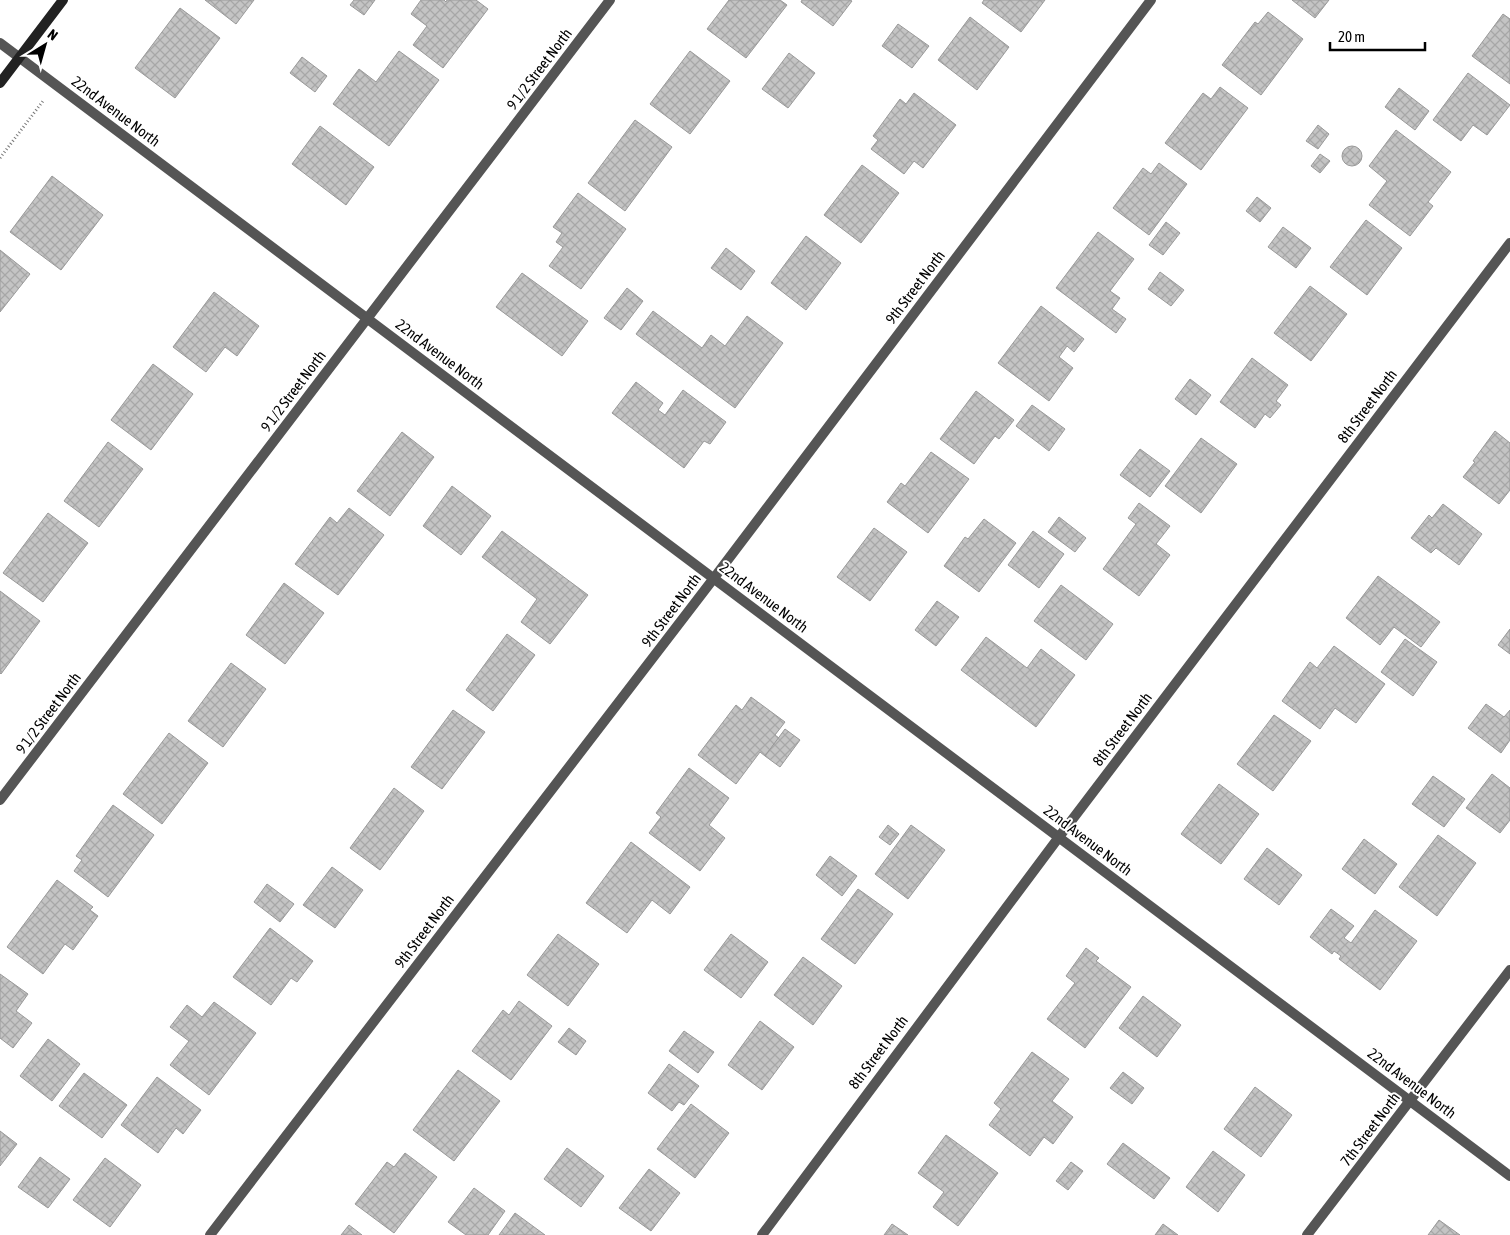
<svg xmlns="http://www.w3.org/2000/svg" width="1510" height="1235" font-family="'Asap Condensed',sans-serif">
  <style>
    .building { fill: url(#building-cross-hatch); stroke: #999 }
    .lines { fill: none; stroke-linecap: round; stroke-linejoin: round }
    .path { stroke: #777; stroke-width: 3; stroke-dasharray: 1 2.5; stroke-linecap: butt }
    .street { stroke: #555; stroke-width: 10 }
    .secondary { stroke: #222; stroke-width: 10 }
    .labels { text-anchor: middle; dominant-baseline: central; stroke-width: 4; stroke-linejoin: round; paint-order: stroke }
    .street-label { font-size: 15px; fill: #000; stroke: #fff }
  </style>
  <defs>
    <pattern id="building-cross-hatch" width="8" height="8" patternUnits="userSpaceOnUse" patternTransform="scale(1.25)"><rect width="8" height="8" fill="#c4c4c4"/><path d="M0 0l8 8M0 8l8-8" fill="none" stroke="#a7a7a7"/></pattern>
  </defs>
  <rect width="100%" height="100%" fill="#fff"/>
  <g class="building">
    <path d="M 205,0 L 254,0 L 236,24 Z"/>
    <path d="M 354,0 L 375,0 L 364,15 L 350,5 Z"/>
    <path d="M 421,0 L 444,0 L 446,2 L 447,0 L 476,0 L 488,9 L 443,68 L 413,45 L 427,26 L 411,14 Z"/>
    <path d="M 729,0 L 780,0 L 787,5 L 746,58 L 707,29 Z"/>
    <path d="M 802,0 L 850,0 L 852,1 L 833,26 L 801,2 Z"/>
    <path d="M 984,0 L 1045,0 L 1021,32 L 982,3 Z"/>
    <path d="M 1292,0 L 1329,0 L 1315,18 Z"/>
    <path d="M 180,8 L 220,38 L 175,98 L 135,68 Z"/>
    <path d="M 1268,12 L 1303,39 L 1261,95 L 1222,65 L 1255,22 L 1258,24 Z"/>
    <path d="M 1503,14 L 1510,19 L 1510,84 L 1472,56 Z"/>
    <path d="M 970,17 L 1009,47 L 977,90 L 938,60 Z"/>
    <path d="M 898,24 L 929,46 L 912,68 L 882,46 Z"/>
    <path d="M 399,51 L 439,80 L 389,146 L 333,104 L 359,69 L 376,82 Z"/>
    <path d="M 690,51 L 730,81 L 690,134 L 650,104 Z"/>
    <path d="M 789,53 L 815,73 L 788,108 L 762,89 Z"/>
    <path d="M 302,57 L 327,76 L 315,92 L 290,73 Z"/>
    <path d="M 1468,73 L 1510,105 L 1487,135 L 1473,125 L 1461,141 L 1433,120 Z"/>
    <path d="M 1220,87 L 1248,108 L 1201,170 L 1165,143 L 1203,93 L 1211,99 Z"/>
    <path d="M 1399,88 L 1429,111 L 1415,130 L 1385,107 Z"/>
    <path d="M 914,93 L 956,125 L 923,168 L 914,161 L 904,174 L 871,149 L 878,140 L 873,136 L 900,99 L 906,104 Z"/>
    <path d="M 635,120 L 672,147 L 625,211 L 588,183 Z"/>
    <path d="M 1318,125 L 1329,134 L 1318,149 L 1306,141 Z"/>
    <path d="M 320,126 L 374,167 L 346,205 L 292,164 Z"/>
    <path d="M 1396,130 L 1451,172 L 1428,202 L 1433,206 L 1410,236 L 1369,205 L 1387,181 L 1369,166 Z"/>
    <circle cx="1352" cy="156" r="10"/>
    <path d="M 1320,154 L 1330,161 L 1320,173 L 1311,166 Z"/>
    <path d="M 1159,163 L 1187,184 L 1149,235 L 1113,208 L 1143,168 L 1151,174 Z"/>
    <path d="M 862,165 L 899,193 L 861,243 L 824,215 Z"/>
    <path d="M 52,176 L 103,215 L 61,270 L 10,232 Z"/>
    <path d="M 578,193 L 626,229 L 581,289 L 549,266 L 563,247 L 556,242 L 562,233 L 553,227 Z"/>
    <path d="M 1257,197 L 1271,208 L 1260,222 L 1246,211 Z"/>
    <path d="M 1366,220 L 1402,248 L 1367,295 L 1330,267 Z"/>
    <path d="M 1166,222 L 1180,233 L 1163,255 L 1149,245 Z"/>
    <path d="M 1283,227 L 1311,248 L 1296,268 L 1268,247 Z"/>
    <path d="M 1098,232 L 1134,259 L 1110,291 L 1120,298 L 1112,309 L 1126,319 L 1116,333 L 1056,288 Z"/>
    <path d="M 806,236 L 841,263 L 806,310 L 771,283 Z"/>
    <path d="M 726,248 L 755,271 L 741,290 L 711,268 Z"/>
    <path d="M 0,250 L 30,274 L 0,312 Z"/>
    <path d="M 1160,272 L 1184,290 L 1171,306 L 1148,289 Z"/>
    <path d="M 522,273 L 588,321 L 562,356 L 496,307 Z"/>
    <path d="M 1310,286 L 1347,314 L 1311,361 L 1274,333 Z"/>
    <path d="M 627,288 L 643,301 L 621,330 L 604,318 Z"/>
    <path d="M 214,292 L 259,326 L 237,356 L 225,347 L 206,372 L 173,347 Z"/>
    <path d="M 1041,306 L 1084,339 L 1074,352 L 1067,346 L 1059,357 L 1073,368 L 1049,401 L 998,363 Z"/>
    <path d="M 653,311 L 702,348 L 711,335 L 725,346 L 747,316 L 783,343 L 735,408 L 636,334 Z"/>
    <path d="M 1252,358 L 1288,385 L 1276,401 L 1281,405 L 1270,418 L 1265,414 L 1255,428 L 1220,402 Z"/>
    <path d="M 153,364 L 193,394 L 151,450 L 111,420 Z"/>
    <path d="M 1190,379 L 1211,395 L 1196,415 L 1175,399 Z"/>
    <path d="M 636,382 L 663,403 L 658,410 L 665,415 L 683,390 L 726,422 L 710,444 L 704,441 L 684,468 L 612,413 Z"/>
    <path d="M 976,391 L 1014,420 L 999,439 L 995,436 L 974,464 L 940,439 Z"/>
    <path d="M 1032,405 L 1065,429 L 1049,451 L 1016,426 Z"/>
    <path d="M 1495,431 L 1510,443 L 1510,490 L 1499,504 L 1463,477 L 1475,462 L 1473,461 Z"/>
    <path d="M 402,432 L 434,457 L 390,516 L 357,491 Z"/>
    <path d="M 1201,438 L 1237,464 L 1201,513 L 1165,486 Z"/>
    <path d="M 108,442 L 143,469 L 99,527 L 64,501 Z"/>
    <path d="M 1140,449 L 1170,471 L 1150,497 L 1120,475 Z"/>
    <path d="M 931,452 L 969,479 L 928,533 L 887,502 L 901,483 L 905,486 Z"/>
    <path d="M 452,486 L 491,516 L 461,555 L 423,526 Z"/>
    <path d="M 1139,503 L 1170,526 L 1156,544 L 1170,555 L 1139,596 L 1103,569 L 1136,524 L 1128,518 Z"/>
    <path d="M 1443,504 L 1482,534 L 1459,565 L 1436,548 L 1431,553 L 1411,538 L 1429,515 L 1432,518 Z"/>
    <path d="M 349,508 L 384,535 L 338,595 L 295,564 L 330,517 L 337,523 Z"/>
    <path d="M 48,513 L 88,543 L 43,602 L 3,573 Z"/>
    <path d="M 1059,517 L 1086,538 L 1075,552 L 1048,532 Z"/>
    <path d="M 984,519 L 1016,543 L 979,592 L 944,566 L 965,537 L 968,539 Z"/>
    <path d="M 874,528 L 907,552 L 870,601 L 837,577 Z"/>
    <path d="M 502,531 L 588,595 L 550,644 L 521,622 L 537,599 L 482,557 Z"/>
    <path d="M 1033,531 L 1064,554 L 1039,588 L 1008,565 Z"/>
    <path d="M 1378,576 L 1440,622 L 1421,647 L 1394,627 L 1380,645 L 1346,618 Z"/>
    <path d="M 284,583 L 324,613 L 285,664 L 246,635 Z"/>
    <path d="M 1061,585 L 1113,624 L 1086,660 L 1034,621 Z"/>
    <path d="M 0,591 L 40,621 L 1,674 L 0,673 Z"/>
    <path d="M 937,601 L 959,617 L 936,646 L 915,630 Z"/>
    <path d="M 1510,629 L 1510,654 L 1498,645 Z"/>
    <path d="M 507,634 L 535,655 L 493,711 L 466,690 Z"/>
    <path d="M 986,637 L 1027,668 L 1041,649 L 1075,675 L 1036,727 L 961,670 Z"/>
    <path d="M 1405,639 L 1437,662 L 1413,696 L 1381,672 Z"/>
    <path d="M 1334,646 L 1385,684 L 1356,723 L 1335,708 L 1320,729 L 1282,701 L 1310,662 L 1317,668 Z"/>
    <path d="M 231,663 L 266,689 L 223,747 L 188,721 Z"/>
    <path d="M 751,697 L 785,722 L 775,735 L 779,738 L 765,756 L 760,752 L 736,784 L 698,755 L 736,705 L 742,710 Z"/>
    <path d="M 1486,704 L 1504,717 L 1510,710 L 1510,740 L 1501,753 L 1468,728 Z"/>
    <path d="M 453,710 L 485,732 L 442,789 L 411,767 Z"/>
    <path d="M 1274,715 L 1311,741 L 1273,791 L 1237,764 Z"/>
    <path d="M 785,729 L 800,740 L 780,767 L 765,756 Z"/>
    <path d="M 169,733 L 208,763 L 162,824 L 123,794 Z"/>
    <path d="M 689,768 L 729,798 L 709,825 L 725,838 L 700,871 L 649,833 L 661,817 L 656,813 Z"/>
    <path d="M 1492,774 L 1510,788 L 1510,820 L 1500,833 L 1466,808 Z"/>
    <path d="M 1433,776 L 1465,799 L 1444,827 L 1412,804 Z"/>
    <path d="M 1219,784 L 1259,814 L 1221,864 L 1181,834 Z"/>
    <path d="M 394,788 L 424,811 L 380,870 L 350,848 Z"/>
    <path d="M 113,805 L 154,835 L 108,897 L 74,871 L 82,860 L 76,856 Z"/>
    <path d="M 888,825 L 899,834 L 890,845 L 879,837 Z"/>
    <path d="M 911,825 L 945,850 L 908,899 L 875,874 Z"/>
    <path d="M 1438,835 L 1476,863 L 1437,916 L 1399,887 Z"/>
    <path d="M 1364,839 L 1397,864 L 1375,894 L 1342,869 Z"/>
    <path d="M 631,842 L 690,887 L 670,914 L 652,900 L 627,933 L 586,903 Z"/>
    <path d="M 1267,848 L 1302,875 L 1279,905 L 1244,879 Z"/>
    <path d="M 830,856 L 857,876 L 842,896 L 816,875 Z"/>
    <path d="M 332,867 L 363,890 L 335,928 L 303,905 Z"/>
    <path d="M 57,880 L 93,907 L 90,910 L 98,916 L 73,950 L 65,944 L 43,974 L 7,947 Z"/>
    <path d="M 267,884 L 294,904 L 280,922 L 254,902 Z"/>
    <path d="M 858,889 L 893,914 L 855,964 L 821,939 Z"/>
    <path d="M 1331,909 L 1354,926 L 1344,938 L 1351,943 L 1375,910 L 1417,941 L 1380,990 L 1339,959 L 1341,956 L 1334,951 L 1332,954 L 1310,937 Z"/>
    <path d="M 270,928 L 313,961 L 297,982 L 291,978 L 271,1005 L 233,977 Z"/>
    <path d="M 558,934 L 599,964 L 568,1006 L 527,975 Z"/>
    <path d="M 731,934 L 768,962 L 741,998 L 704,970 Z"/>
    <path d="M 1086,948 L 1099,958 L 1096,961 L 1131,987 L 1085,1048 L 1047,1019 L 1075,983 L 1066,976 Z"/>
    <path d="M 803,957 L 842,986 L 813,1025 L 774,995 Z"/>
    <path d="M 0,974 L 28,994 L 16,1011 L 32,1023 L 13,1048 L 0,1038 Z"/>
    <path d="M 1143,996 L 1181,1025 L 1157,1057 L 1119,1028 Z"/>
    <path d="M 519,1001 L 552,1026 L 511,1080 L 472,1051 L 503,1010 L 509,1015 Z"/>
    <path d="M 214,1002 L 256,1033 L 209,1095 L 170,1065 L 189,1041 L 170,1027 L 187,1005 L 202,1017 Z"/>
    <path d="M 760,1021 L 794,1047 L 762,1090 L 728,1065 Z"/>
    <path d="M 569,1028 L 586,1041 L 576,1055 L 558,1042 Z"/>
    <path d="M 684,1031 L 714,1052 L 698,1073 L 669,1051 Z"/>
    <path d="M 48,1039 L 80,1064 L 52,1101 L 20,1076 Z"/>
    <path d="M 1032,1052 L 1069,1079 L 1052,1101 L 1073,1117 L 1053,1144 L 1044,1137 L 1030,1156 L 989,1125 L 1001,1109 L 994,1103 Z"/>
    <path d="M 669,1064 L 699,1086 L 684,1105 L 679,1102 L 672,1111 L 648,1093 Z"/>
    <path d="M 458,1070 L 500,1101 L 454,1161 L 413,1130 Z"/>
    <path d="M 1123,1072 L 1144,1088 L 1132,1104 L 1110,1088 Z"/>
    <path d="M 84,1073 L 127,1105 L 102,1138 L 59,1106 Z"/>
    <path d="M 157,1077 L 201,1110 L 183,1134 L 176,1128 L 158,1153 L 121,1125 Z"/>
    <path d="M 1255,1087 L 1292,1115 L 1261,1157 L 1224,1129 Z"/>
    <path d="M 691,1104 L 729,1133 L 695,1178 L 657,1149 Z"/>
    <path d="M 0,1131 L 17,1144 L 0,1166 Z"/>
    <path d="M 946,1135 L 998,1173 L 958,1226 L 933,1207 L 944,1192 L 918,1173 Z"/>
    <path d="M 1123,1143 L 1170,1178 L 1154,1199 L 1107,1164 Z"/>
    <path d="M 567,1148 L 604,1176 L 581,1207 L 544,1179 Z"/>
    <path d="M 1213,1151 L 1245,1175 L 1218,1212 L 1186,1187 Z"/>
    <path d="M 405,1153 L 437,1177 L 394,1233 L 355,1204 L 387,1162 L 394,1167 Z"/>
    <path d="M 40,1157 L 70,1179 L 48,1208 L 18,1187 Z"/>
    <path d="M 105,1158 L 141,1185 L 110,1227 L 73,1200 Z"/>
    <path d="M 1071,1162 L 1083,1171 L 1068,1190 L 1056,1181 Z"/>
    <path d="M 649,1169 L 680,1193 L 651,1231 L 619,1208 Z"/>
    <path d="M 474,1188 L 505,1211 L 488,1235 L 466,1235 L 448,1222 Z"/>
    <path d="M 515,1213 L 545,1235 L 499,1235 Z"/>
    <path d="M 1439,1220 L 1460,1235 L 1428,1235 Z"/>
    <path d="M 892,1224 L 908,1235 L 884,1235 Z"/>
    <path d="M 1163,1224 L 1178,1235 L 1155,1235 Z"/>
    <path d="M 349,1225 L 362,1235 L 341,1235 Z"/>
  </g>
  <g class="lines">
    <path class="path" d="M 0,158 L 43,101"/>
    <g class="street">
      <path d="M 0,43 L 1510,1176"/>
      <path d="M 0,800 L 610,0"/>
      <path d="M 210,1235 L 714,578 L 1151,0"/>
      <path d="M 762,1235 L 1059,837 L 1510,243"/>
      <path d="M 1307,1235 L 1510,970"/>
    </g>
    <path class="secondary" d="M 0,83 L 63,0"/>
  </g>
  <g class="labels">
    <g class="street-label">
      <text transform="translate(539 69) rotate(-53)">9 1/2 Street North</text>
      <text transform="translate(116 111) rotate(37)">22nd Avenue North</text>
      <text transform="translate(915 287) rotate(-53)">9th Street North</text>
      <text transform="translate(440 354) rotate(37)">22nd Avenue North</text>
      <text transform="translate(293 391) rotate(-53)">9 1/2 Street North</text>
      <text transform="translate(1367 406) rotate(-53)">8th Street North</text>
      <text transform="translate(764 597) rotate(37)">22nd Avenue North</text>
      <text transform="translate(671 610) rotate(-53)">9th Street North</text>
      <text transform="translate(48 713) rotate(-53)">9 1/2 Street North</text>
      <text transform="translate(1122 729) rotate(-53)">8th Street North</text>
      <text transform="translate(1088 840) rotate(37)">22nd Avenue North</text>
      <text transform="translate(424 931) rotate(-53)">9th Street North</text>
      <text transform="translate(878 1052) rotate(-53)">8th Street North</text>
      <text transform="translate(1412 1083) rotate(37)">22nd Avenue North</text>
      <text transform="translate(1370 1129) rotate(-53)">7th Street North</text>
    </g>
  </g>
  <g transform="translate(45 45) rotate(37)" stroke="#ffffff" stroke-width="4" paint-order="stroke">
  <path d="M0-4L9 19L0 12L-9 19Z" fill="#000000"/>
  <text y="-8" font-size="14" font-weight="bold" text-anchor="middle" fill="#000000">N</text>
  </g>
  <path d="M1330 42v8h95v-8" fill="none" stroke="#000000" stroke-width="2.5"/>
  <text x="1338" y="42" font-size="15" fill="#000000" stroke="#ffffff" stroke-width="4" paint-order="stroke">20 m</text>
</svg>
